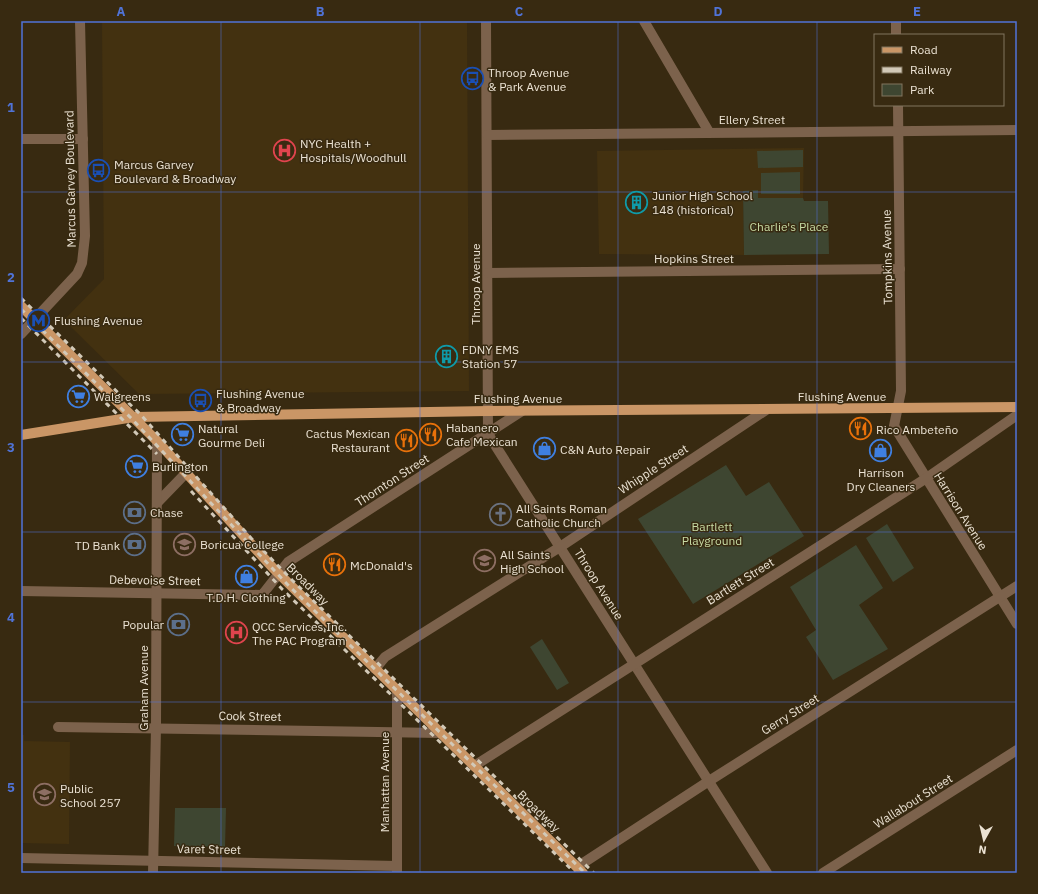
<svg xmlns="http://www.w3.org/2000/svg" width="1038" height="894" font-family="'IBM Plex Sans',sans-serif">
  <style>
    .built { fill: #433110 }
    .green { fill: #3e4631 }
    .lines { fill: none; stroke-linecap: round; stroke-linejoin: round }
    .street { stroke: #7c624c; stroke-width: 10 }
    .primary { stroke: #ca9666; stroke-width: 10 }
    .rail { stroke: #d2c9b8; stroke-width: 3; stroke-dasharray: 5 5; stroke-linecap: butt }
    .grid { fill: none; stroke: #5073d7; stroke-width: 1; stroke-opacity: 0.55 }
    .labels { text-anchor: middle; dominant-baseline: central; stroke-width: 3; stroke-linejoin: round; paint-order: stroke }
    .poi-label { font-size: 12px; fill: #ebe2d3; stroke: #382a11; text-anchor: start }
    .street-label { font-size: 12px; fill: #ebe2d3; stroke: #382a11 }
    .park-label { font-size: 12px; fill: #c7dba5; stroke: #382a11 }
    .neatline { fill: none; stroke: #5073d7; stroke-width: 1.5 }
    .grid-label { font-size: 13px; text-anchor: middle; font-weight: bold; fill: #5073d7 }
  </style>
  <rect width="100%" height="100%" fill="#382a11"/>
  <g class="built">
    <path d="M 102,21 L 467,21 L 469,391 L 139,394 L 64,320 L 104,279 Z"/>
    <path d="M 804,148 L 803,198 L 758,198 L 743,191 L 744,255 L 599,254 L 597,151 Z"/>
    <path d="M 21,735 L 24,735 L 24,741 L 70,742 L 69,844 L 21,843 Z"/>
  </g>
  <g class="green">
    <path d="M 803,150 L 803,167 L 758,168 L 757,151 Z"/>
    <path d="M 800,172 L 800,194 L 761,194 L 761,173 Z"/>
    <path d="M 758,190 L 758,198 L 803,198 L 804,201 L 828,201 L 829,254 L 744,255 L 743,191 Z"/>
    <path d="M 726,465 L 746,496 L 769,482 L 804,536 L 693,604 L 638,519 Z"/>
    <path d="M 887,524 L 914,568 L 893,582 L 866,538 Z"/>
    <path d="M 856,545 L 883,588 L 859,605 L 888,649 L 833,680 L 806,637 L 816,630 L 790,587 Z"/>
    <path d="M 542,639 L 569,683 L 557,690 L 530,647 Z"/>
    <path d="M 175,808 L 226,808 L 225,847 L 174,846 Z"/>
  </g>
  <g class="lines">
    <g class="street">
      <path d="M 486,21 L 488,434 L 767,873"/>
      <path d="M 644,21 L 709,132"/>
      <path d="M 896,21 L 896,35"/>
      <path d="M 898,105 L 901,391 L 894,426 L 1017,624"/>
      <path d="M 487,135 L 1017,130"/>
      <path d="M 21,139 L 83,139"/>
      <path d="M 488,273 L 900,269"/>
      <path d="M 21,334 L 77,274 L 82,263 L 85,236 L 80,21"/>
      <path d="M 157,503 L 186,473"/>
      <path d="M 21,591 L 262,595 L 288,562 L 522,411"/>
      <path d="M 375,669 L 385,657 L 560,547 L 766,410"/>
      <path d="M 58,727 L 440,733"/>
      <path d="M 474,766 L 925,479 L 1017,415"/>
      <path d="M 21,858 L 397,866"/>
      <path d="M 577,867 L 709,781 L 1017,586"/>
      <path d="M 153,873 L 156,727 L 157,441"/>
      <path d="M 397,873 L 397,691"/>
      <path d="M 823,873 L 1017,750"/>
    </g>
    <g class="primary">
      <path d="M 21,306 L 157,441 L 273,568 L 583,873"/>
      <path d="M 21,435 L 134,417 L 488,411 L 1017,407"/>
    </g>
    <g class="rail">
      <path d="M 21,298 L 141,415 L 251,538 L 292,580 L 594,873"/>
      <path d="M 21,309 L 131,418 L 287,584 L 585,873"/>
      <path d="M 21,318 L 157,454"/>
      <path d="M 191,491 L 282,589 L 575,873"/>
    </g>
  </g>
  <path class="grid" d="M 221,21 L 221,873M 420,21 L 420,873M 618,21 L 618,873M 817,21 L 817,873M 21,192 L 1017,192M 21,362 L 1017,362M 21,532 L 1017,532M 21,702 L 1017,702"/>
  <defs>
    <symbol id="bus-ring" viewBox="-11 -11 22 22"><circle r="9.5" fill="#382a11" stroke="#1a4fb4" stroke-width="1.5"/><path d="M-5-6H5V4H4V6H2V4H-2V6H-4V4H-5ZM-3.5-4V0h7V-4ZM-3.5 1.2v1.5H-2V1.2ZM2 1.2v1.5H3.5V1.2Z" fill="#1a4fb4"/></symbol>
    <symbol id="hospital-ring" viewBox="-11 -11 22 22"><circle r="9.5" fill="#382a11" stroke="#e0444e" stroke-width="1.5"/><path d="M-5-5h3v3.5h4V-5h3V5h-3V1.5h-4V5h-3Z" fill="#e0444e"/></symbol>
    <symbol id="building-ring" viewBox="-11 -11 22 22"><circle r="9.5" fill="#382a11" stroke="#0f9aa8" stroke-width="1.5"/><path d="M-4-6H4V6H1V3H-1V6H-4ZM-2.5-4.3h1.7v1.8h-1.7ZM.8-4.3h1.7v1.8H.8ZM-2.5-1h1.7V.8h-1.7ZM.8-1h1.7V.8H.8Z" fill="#0f9aa8"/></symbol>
    <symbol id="metro-ring" viewBox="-11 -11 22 22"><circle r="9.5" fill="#382a11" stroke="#1a4fb4" stroke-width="1.5"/><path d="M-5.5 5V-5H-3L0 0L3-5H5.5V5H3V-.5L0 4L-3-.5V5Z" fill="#1a4fb4"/></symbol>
    <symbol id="supermarket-ring" viewBox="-11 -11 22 22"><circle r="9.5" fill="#382a11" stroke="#3f7fe0" stroke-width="1.5"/><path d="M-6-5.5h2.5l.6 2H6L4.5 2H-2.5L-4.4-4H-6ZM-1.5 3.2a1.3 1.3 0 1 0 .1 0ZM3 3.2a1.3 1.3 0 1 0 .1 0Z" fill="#3f7fe0"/></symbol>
    <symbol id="restaurant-ring" viewBox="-11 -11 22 22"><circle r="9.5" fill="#382a11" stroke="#e8710a" stroke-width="1.5"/><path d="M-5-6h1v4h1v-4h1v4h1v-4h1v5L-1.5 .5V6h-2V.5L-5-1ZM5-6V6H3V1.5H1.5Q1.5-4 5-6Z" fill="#e8710a"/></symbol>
    <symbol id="shop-ring" viewBox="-11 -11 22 22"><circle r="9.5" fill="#382a11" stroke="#3f7fe0" stroke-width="1.5"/><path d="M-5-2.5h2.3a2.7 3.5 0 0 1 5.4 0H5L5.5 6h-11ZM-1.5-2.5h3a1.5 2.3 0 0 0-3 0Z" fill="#3f7fe0"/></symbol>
    <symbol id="bank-ring" viewBox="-11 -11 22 22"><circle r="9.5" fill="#382a11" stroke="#5c6f8a" stroke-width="1.5"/><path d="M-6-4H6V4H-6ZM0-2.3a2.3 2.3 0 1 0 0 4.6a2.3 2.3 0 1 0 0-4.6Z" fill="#5c6f8a"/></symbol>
    <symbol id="church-ring" viewBox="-11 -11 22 22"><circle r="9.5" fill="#382a11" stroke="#6b7280" stroke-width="1.5"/><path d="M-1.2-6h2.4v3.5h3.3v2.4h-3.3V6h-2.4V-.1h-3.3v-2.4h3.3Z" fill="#6b7280"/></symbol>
    <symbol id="university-ring" viewBox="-11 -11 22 22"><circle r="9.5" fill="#382a11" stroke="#8d6e63" stroke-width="1.5"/><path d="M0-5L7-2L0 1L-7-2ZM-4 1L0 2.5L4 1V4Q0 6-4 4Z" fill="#8d6e63"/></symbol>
    <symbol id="school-ring" viewBox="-11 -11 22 22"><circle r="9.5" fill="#382a11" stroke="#8d6e63" stroke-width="1.5"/><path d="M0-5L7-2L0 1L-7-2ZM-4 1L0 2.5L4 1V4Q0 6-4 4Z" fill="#8d6e63"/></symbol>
  </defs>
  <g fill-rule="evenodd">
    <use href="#bus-ring" x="460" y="66" width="25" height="25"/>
    <use href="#hospital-ring" x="272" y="138" width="25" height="25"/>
    <use href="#bus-ring" x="86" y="158" width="25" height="25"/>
    <use href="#building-ring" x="624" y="190" width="25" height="25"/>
    <use href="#metro-ring" x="26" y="308" width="25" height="25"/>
    <use href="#building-ring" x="434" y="344" width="25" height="25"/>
    <use href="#supermarket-ring" x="66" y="384" width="25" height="25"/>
    <use href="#bus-ring" x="188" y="388" width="25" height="25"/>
    <use href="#restaurant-ring" x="848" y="416" width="25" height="25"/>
    <use href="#restaurant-ring" x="418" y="422" width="25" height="25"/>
    <use href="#supermarket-ring" x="170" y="422" width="25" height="25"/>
    <use href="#restaurant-ring" x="394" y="428" width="25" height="25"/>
    <use href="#shop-ring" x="532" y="436" width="25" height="25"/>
    <use href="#shop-ring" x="868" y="438" width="25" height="25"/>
    <use href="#supermarket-ring" x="124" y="454" width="25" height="25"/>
    <use href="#bank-ring" x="122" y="500" width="25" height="25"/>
    <use href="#church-ring" x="488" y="502" width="25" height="25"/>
    <use href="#university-ring" x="172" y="532" width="25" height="25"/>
    <use href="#bank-ring" x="122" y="532" width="25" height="25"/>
    <use href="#school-ring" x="472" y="548" width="25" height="25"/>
    <use href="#restaurant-ring" x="322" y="552" width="25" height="25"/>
    <use href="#shop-ring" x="234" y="564" width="25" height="25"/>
    <use href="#bank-ring" x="166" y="612" width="25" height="25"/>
    <use href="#hospital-ring" x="224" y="620" width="25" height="25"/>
    <use href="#school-ring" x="32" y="782" width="25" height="25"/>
  </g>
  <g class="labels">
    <g class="poi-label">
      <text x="488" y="72">Throop Avenue<tspan x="488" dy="14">&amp; Park Avenue</tspan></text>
      <text x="300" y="143">NYC Health +<tspan x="300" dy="14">Hospitals/Woodhull</tspan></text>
      <text x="114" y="164">Marcus Garvey<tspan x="114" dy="14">Boulevard &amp; Broadway</tspan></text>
      <text x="652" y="195">Junior High School<tspan x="652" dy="14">148 (historical)</tspan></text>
      <text x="54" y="320">Flushing Avenue</text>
      <text x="462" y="349">FDNY EMS<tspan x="462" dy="14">Station 57</tspan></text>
      <text x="216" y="393">Flushing Avenue<tspan x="216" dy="14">&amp; Broadway</tspan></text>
      <text x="94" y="396">Walgreens</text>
      <text x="446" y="427">Habanero<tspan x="446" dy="14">Cafe Mexican</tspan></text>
      <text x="198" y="428">Natural<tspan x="198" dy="14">Gourme Deli</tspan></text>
      <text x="876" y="429">Rico Ambeteño</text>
      <text x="390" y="433" text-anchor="end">Cactus Mexican<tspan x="390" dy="14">Restaurant</tspan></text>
      <text x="560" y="449">C&amp;N Auto Repair</text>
      <text x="152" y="466">Burlington</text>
      <text x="881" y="472" text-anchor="middle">Harrison<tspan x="881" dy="14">Dry Cleaners</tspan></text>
      <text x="516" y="508">All Saints Roman<tspan x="516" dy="14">Catholic Church</tspan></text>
      <text x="150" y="512">Chase</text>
      <text x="200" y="544">Boricua College</text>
      <text x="120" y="545" text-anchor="end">TD Bank</text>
      <text x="500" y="554">All Saints<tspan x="500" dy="14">High School</tspan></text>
      <text x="350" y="565">McDonald's</text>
      <text x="246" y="597" text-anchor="middle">T.D.H. Clothing</text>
      <text x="164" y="624" text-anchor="end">Popular</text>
      <text x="252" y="626">QCC Services Inc.<tspan x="252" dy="14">The PAC Program</tspan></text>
      <text x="60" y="788">Public<tspan x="60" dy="14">School 257</tspan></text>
    </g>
    <g class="street-label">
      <text x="752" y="119">Ellery Street</text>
      <text transform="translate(70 179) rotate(-91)">Marcus Garvey Boulevard</text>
      <text transform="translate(887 257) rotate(-91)">Tompkins Avenue</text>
      <text x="694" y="258">Hopkins Street</text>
      <text transform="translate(475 284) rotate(-90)">Throop Avenue</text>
      <text x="842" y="396">Flushing Avenue</text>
      <text x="518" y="398">Flushing Avenue</text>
      <text transform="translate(653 469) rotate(-33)">Whipple Street</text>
      <text transform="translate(392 480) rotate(-33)">Thornton Street</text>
      <text transform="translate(961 511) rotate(58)">Harrison Avenue</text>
      <text transform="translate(155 580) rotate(1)">Debevoise Street</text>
      <text transform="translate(740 581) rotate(-32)">Bartlett Street</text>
      <text transform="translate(308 584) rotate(45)">Broadway</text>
      <text transform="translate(599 584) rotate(58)">Throop Avenue</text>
      <text transform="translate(143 688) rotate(-90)">Graham Avenue</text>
      <text transform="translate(790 714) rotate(-32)">Gerry Street</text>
      <text transform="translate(250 716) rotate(1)">Cook Street</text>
      <text transform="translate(384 782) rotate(-90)">Manhattan Avenue</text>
      <text transform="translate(913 801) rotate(-32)">Wallabout Street</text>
      <text transform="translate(539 811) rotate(44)">Broadway</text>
      <text transform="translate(209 849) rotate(1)">Varet Street</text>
    </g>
    <g class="park-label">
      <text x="789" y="226">Charlie's Place</text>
      <text x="712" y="526">Bartlett<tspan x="712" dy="14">Playground</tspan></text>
    </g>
  </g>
  <rect width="1038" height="894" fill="none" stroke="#382a11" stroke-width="44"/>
  <rect x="874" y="34" width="130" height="72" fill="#382a11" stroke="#80745f"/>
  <rect x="882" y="47" width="20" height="6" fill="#ca9666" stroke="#80745f"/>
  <text x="910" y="54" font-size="12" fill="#ebe2d3">Road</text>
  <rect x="882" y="67" width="20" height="6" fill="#d2c9b8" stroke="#80745f"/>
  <text x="910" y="74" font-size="12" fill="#ebe2d3">Railway</text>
  <rect x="882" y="84" width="20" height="12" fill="#3e4631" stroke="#80745f"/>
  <text x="910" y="94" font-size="12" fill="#ebe2d3">Park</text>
  <g transform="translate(984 840) rotate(188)" stroke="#382a11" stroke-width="3" paint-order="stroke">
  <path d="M0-3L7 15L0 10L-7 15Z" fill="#ebe2d3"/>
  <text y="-6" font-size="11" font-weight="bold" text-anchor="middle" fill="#ebe2d3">N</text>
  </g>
  <rect x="22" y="22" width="994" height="850" class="neatline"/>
  <g class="grid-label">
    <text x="121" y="16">A</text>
    <text x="320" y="16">B</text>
    <text x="519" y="16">C</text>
    <text x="718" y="16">D</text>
    <text x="917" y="16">E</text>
    <text x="11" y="112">1</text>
    <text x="11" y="282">2</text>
    <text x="11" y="452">3</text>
    <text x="11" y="622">4</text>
    <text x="11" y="792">5</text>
  </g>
</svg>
